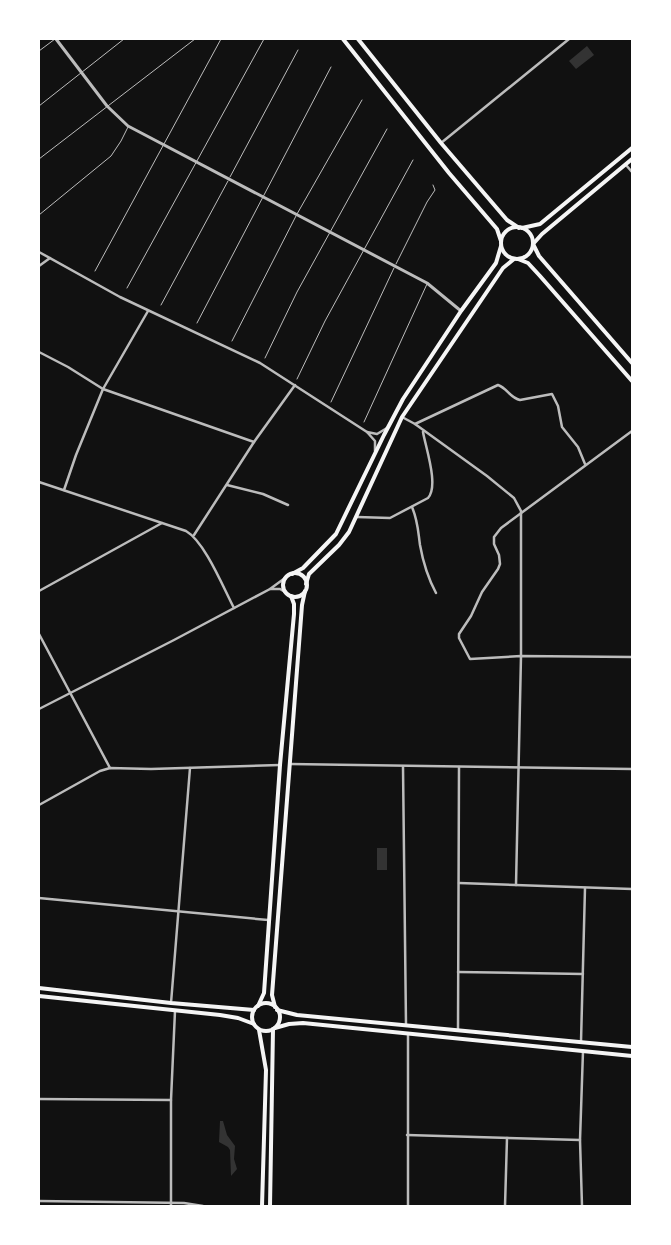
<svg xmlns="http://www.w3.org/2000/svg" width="671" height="1245" font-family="'IBM Plex Sans',sans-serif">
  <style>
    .water { fill: #333 }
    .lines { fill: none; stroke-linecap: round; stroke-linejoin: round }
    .service { stroke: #bcbcbc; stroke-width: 1 }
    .minor { stroke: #bcbcbc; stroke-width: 2.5 }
    .tertiary { stroke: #bcbcbc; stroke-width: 3 }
    .secondary { stroke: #f5f5f5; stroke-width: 4 }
    .primary { stroke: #f5f5f5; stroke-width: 4 }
  </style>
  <rect width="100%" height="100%" fill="#111"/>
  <g class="water">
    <path d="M 587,46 L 594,55 L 576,69 L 569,61 Z"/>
    <rect x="377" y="848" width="10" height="22"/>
    <path d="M 220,1121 L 223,1121 L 227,1135 L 235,1146 L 234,1159 L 237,1169 L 231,1176 L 230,1150 L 228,1147 L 219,1142 Z"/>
  </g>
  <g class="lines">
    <g class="service">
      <path d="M 39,51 L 55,39"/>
      <path d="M 39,106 L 124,39"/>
      <path d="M 39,159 L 195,39"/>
      <path d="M 230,177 L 298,50"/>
      <path d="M 39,215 L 111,156 L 121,141 L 128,127"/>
      <path d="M 396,264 L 427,202 L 435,190 L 433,185"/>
      <path d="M 95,271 L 221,39"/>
      <path d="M 127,288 L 264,39"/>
      <path d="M 161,305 L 228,181"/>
      <path d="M 197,323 L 331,67"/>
      <path d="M 232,341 L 297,214 L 362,100"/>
      <path d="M 265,358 L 297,292 L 387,129"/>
      <path d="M 297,379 L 325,321 L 413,160"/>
      <path d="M 331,402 L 394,268"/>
      <path d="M 364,422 L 427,284"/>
    </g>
    <g class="minor">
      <path d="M 441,143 L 569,39"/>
      <path d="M 626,165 L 632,172"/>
      <path d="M 39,252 L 120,297 L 260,363 L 367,432"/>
      <path d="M 39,266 L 50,258"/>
      <path d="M 39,352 L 68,367 L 103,389 L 254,442"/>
      <path d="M 402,417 L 415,424 L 487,476 L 514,498 L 521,511 L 521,656 L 516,885"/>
      <path d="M 415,424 L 498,385 C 507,388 510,398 520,400 L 552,394 L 558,406 L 562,427 L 578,447 L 585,464"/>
      <path d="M 632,431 L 501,528 L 494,537 L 494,544 L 499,555 L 500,564 L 498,569 L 482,592 L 471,616 L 459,634 L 459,638 L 470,659 L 521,656 L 632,657"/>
      <path d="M 375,451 L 375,441 L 367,432 L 377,434 L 387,428"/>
      <path d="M 39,482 L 186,531 C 205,542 223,587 234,608"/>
      <path d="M 227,485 L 263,494 L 288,505"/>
      <path d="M 64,490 L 76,455 L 103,389 L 148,311"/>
      <path d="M 412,507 C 418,521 418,531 420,545 C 423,562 428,578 436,593"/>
      <path d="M 357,517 L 390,518 L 428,498 C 439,486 426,449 423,432"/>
      <path d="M 194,535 L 254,442 L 295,385"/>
      <path d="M 39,591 L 162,523"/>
      <path d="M 285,592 L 280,589 L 270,589 L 285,578"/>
      <path d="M 39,634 L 110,768"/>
      <path d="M 39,709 L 174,640 L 270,589"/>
      <path d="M 290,764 L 632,769"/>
      <path d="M 403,767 L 406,1025"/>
      <path d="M 39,805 L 100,771 L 110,768 L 151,769 L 280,765"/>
      <path d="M 459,883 L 632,889"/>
      <path d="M 39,898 L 268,920"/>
      <path d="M 458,972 L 583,974"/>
      <path d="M 171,1003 L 190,768"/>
      <path d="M 458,1030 L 459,767"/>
      <path d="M 581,1042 L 585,888"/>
      <path d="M 39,1099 L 171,1100"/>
      <path d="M 407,1135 L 580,1140"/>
      <path d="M 39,1201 L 184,1203 L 203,1206"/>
      <path d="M 171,1206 L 171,1100 L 175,1011"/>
      <path d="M 408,1206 L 408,1034"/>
      <path d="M 505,1206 L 507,1138"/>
      <path d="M 582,1206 L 580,1140 L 583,1051"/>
    </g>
    <path class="tertiary" d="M 56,39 L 107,106 L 128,126 L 427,283 L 461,311"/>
    <g class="secondary">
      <path d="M 522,228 L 540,224 L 632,148"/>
      <path d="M 533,244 L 542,234 L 632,159"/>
      <circle cx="295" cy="585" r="12"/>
      <path d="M 292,574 L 303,568 L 336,534 L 384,435 L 403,399 L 461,311 L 496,263 L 501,246"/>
      <path d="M 306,584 L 309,574 L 339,545 L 349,532 L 402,417 L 503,268 L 514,259"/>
      <path d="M 39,988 L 171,1003 L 254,1010"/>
      <path d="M 39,996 L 220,1015 L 238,1018 L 254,1024"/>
      <circle cx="266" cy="1017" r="14"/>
      <path d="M 258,1006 L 264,993 L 280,765 L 294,614 L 294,604 L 291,596"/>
      <path d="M 275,1007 L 272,995 L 302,605 L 305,591"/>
      <path d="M 277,1010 L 297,1015 L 632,1047"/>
      <path d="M 275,1028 L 289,1024 L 303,1023 L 632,1056"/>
      <path d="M 259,1030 L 266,1070 L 262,1206"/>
      <path d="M 270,1206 L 273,1029"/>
    </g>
    <g class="primary">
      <path d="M 343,39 L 449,173 L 497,229 L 501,241"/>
      <path d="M 358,39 L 441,143 L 507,220 L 519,228"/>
      <circle cx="517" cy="243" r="16"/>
      <path d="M 533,244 L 539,256 L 632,363"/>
      <path d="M 518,259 L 528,263 L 540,276 L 632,381"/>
    </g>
  </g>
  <rect width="671" height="1245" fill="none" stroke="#ffffff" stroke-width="80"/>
</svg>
